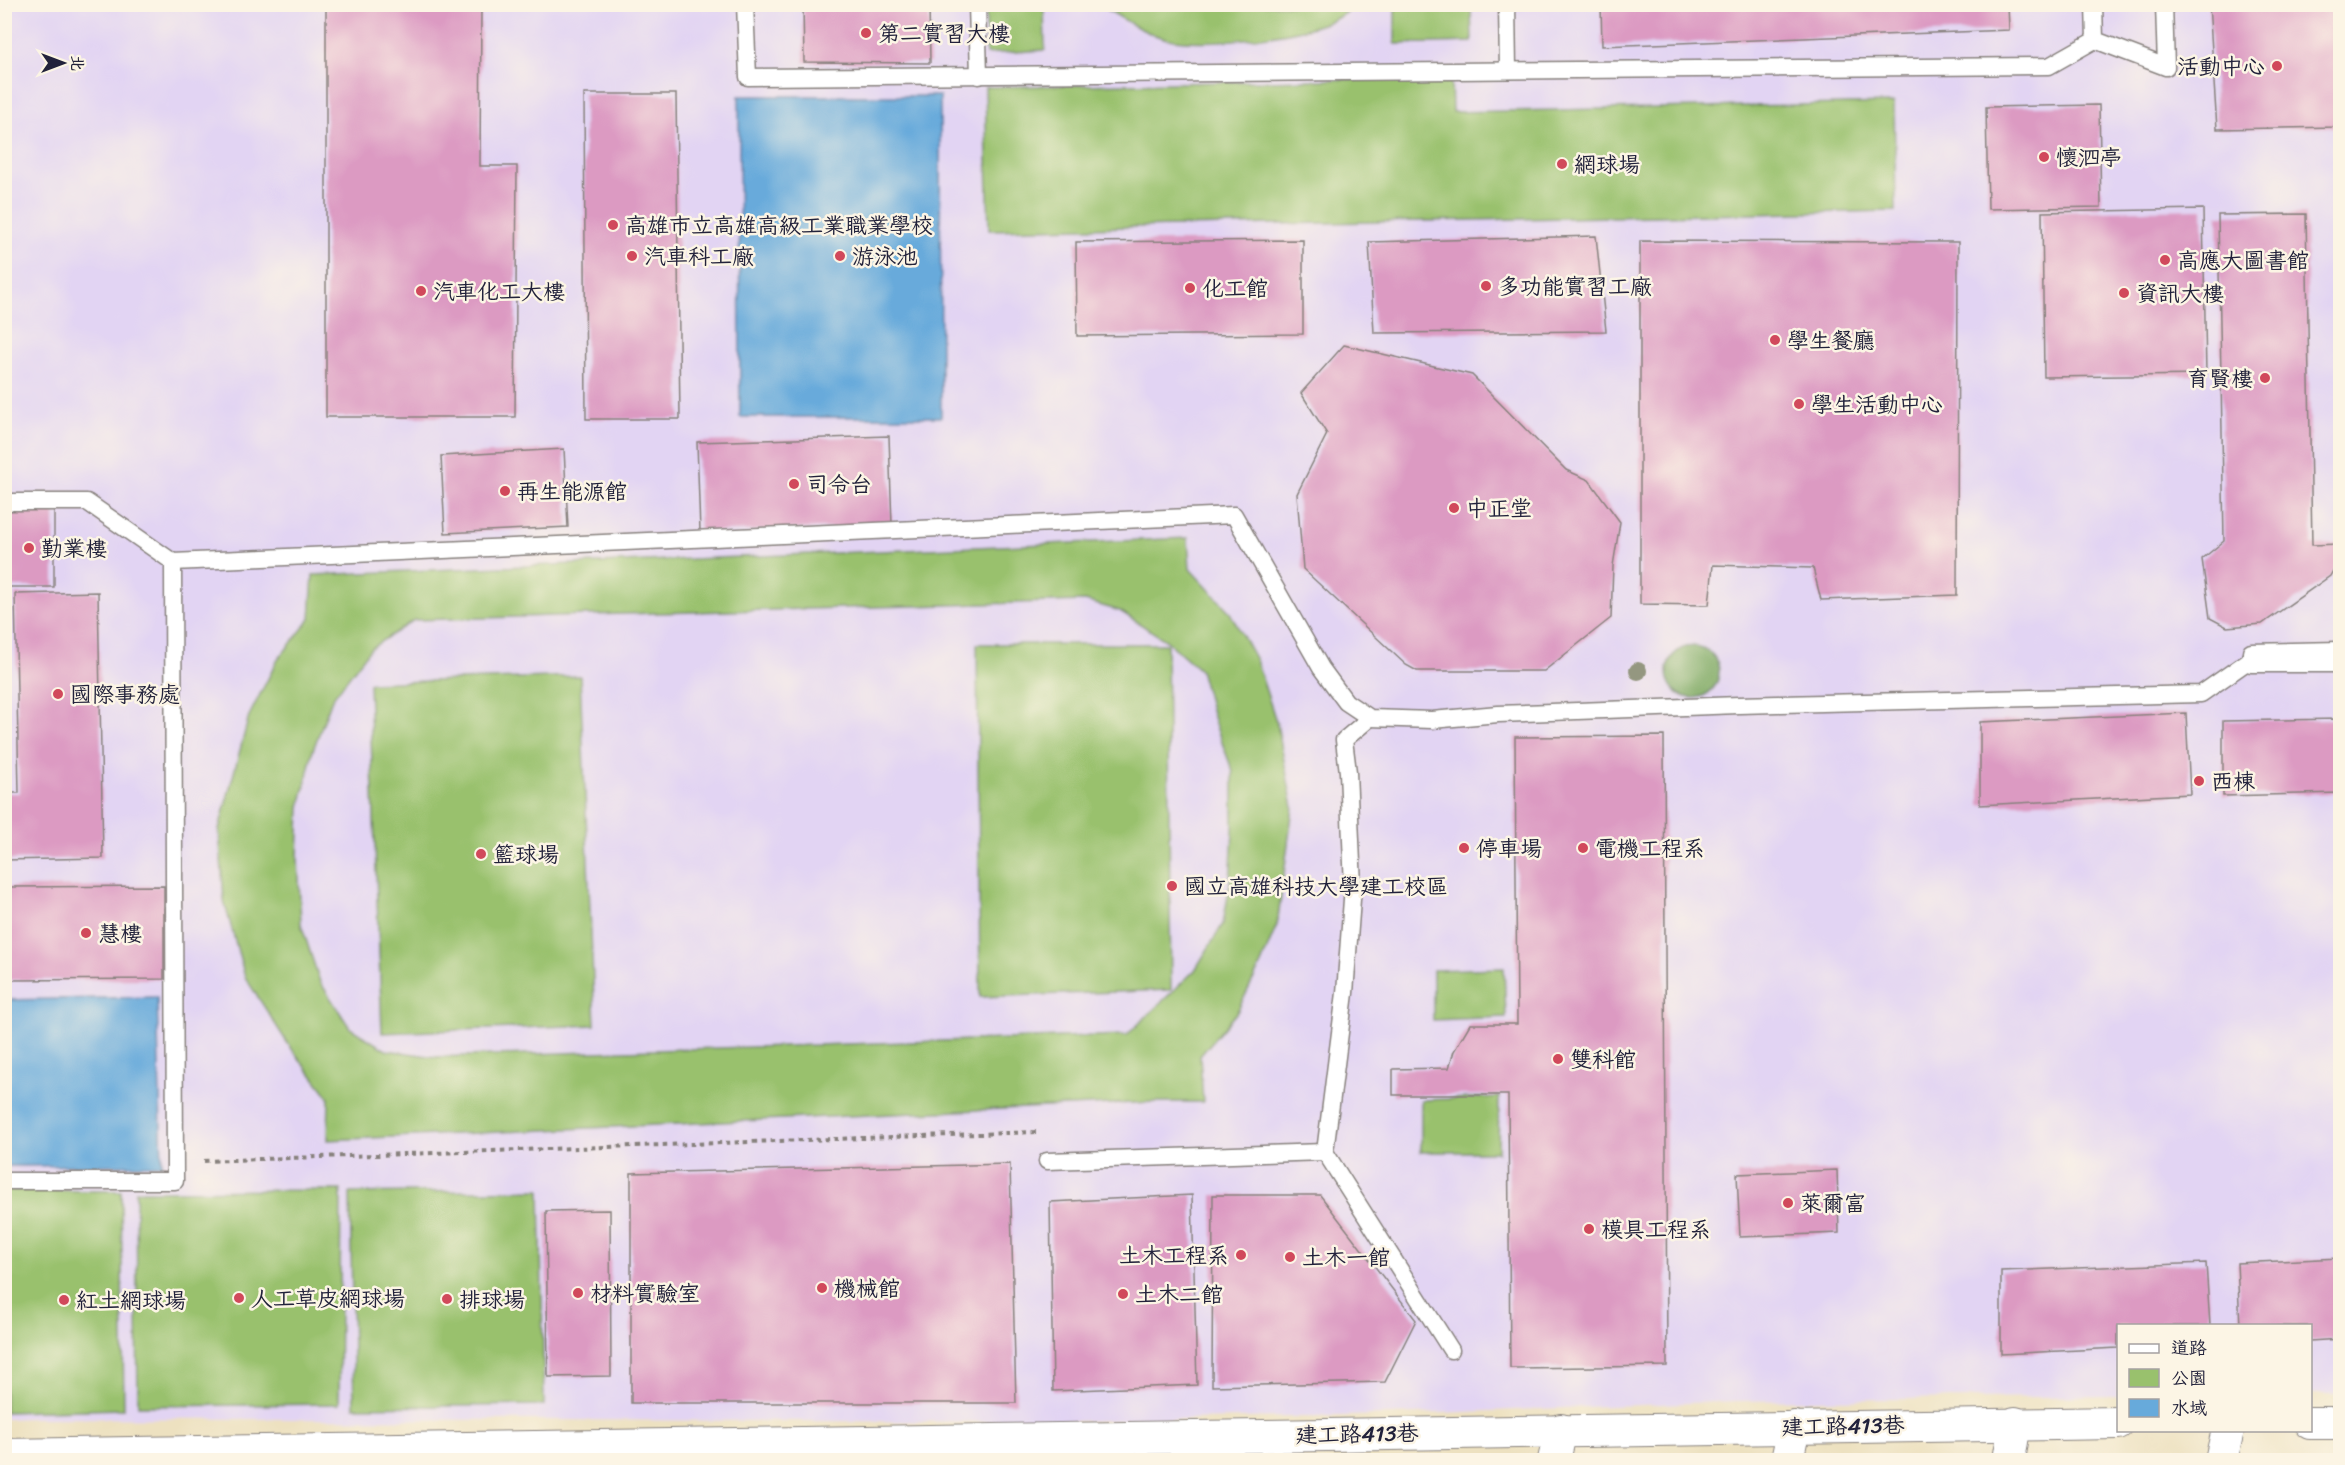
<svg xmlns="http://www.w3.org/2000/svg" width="2345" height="1465" font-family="Sriracha,'LXGW WenKai TC',sans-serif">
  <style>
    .built { fill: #e2d4f3 }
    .green { fill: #99c16d; stroke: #5e7254; stroke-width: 1.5; fill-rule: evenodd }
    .forest { fill: #7aa760; stroke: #4e644e; stroke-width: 1.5 }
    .water { fill: #67aadb; stroke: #44668b; stroke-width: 1.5 }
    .building { fill: #dc9ac2 }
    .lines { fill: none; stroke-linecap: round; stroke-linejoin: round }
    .lane-casing { stroke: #88827e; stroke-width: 19 }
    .street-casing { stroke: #88827e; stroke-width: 34 }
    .path { stroke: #88827e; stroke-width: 4; stroke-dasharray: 4.5 4.5; stroke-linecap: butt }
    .lane { stroke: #fff; stroke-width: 16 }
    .street { stroke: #fff; stroke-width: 32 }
    .tree { fill: #949780 }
    .poi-dot { fill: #d1495b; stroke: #fcf5e5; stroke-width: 2 }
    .labels { text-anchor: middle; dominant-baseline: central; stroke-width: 5; stroke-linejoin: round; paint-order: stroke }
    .poi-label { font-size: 22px; fill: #22223b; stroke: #fcf5e5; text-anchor: start }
    .street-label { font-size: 22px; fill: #22223b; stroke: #fcf5e5 }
  </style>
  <rect width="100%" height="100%" fill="#fcf5e5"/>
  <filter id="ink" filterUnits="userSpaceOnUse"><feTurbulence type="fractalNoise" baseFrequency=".0167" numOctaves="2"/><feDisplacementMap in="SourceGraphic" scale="12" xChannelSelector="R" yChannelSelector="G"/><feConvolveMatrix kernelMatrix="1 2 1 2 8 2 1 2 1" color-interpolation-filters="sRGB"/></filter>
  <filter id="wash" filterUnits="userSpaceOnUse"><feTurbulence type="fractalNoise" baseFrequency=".008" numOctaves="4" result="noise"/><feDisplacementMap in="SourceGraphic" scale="24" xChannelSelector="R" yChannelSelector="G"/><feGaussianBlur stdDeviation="1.35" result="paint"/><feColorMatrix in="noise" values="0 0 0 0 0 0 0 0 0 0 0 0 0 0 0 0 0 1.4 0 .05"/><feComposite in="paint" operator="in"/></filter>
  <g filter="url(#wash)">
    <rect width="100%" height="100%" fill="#ede1c0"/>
    <path class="built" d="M 5,5 L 2340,5 L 2340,1394 L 2311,1394 L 2310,1326 L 2118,1326 L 2118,1396 L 1736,1401 L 1388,1415 L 1028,1422 L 31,1418 L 5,1419 Z"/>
    <g class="green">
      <path d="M 986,5 L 1044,5 L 1045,50 L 986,54 Z"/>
      <path d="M 1100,5 L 1356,5 C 1350,9 1344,14 1337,18 C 1301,36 1214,45 1174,40 C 1149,37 1121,18 1100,5 Z"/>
      <path d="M 1395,5 L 1471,5 L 1472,42 L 1395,44 Z"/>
      <path d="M 1451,77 L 1452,112 L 1894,103 L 1896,211 L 989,230 L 985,87 Z"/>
      <path d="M 1188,538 L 1190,569 L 1229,611 L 1256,660 L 1277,724 L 1293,807 L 1277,925 L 1261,964 L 1237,1012 L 1200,1056 L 1203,1102 L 1155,1102 L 328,1140 L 329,1097 L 288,1044 L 245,977 L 224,901 L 219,829 L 249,716 L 277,661 L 310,619 L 313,575 ZM 1085,601 L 1120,611 L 1167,641 L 1200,670 L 1215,724 L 1233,772 L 1233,831 L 1230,884 L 1223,924 L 1195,970 L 1127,1035 L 436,1057 L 386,1050 L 350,1028 L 320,982 L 301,924 L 298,858 L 300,807 L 313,750 L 332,699 L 371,648 L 414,620 Z"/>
      <path d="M 977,644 L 1167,644 L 1171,990 L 980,997 Z"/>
      <path d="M 580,676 L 595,1025 L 382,1033 L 369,683 Z"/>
      <path d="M 1504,968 L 1506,1017 L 1433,1020 L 1433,970 Z"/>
      <path d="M 1499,1097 L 1498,1152 L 1421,1152 L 1421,1100 Z"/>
      <path d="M 5,1190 L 121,1191 L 124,1409 L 5,1412 Z"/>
      <path d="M 341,1190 L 339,1404 L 138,1406 L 136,1191 Z"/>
      <path d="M 540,1190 L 544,1405 L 354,1407 L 350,1193 Z"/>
    </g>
    <circle class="forest" cx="1693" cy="672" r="26"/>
    <g class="water">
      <path d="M 739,96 L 940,96 L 941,417 L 740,417 Z"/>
      <path d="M 157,997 L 162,1165 L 5,1166 L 5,1000 Z"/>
    </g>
    <g id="blocks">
      <g class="building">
        <path d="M 803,4 L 929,4 L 930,63 L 804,62 Z"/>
        <path d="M 1601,4 L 2008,4 L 2009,30 L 1602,46 Z"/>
        <path d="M 2209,4 L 2340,4 L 2340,127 L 2217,129 Z"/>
        <path d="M 326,5 L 481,5 L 480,166 L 517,166 L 515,417 L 326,417 Z"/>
        <path d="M 584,94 L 676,94 L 680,419 L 586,419 Z"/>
        <path d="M 2099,105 L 2101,207 L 1988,209 L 1986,107 Z"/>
        <path d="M 2203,209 L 2206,375 L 2044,377 L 2042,212 Z"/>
        <path d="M 2306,214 L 2312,545 L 2340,544 L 2340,558 L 2330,576 L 2262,624 L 2227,627 L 2210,618 L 2202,559 L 2224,541 L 2218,215 Z"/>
        <path d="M 1596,236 L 1606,331 L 1374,333 L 1369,242 Z"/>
        <path d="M 1303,240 L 1303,334 L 1077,336 L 1076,242 Z"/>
        <path d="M 1640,241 L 1958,242 L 1957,595 L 1821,600 L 1813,568 L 1713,565 L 1709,605 L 1640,604 Z"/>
        <path d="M 1344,345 L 1472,375 L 1566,470 L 1589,480 L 1620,522 L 1613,566 L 1611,618 L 1544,671 L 1417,671 L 1406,665 L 1303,569 L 1297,494 L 1327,434 L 1301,393 Z"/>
        <path d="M 889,436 L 892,526 L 700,532 L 697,442 Z"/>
        <path d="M 564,449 L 568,527 L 445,533 L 441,456 Z"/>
        <rect x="5" y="508" width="49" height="79"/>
        <path d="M 98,592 L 103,858 L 4,860 L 4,793 L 19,793 L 15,594 Z"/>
        <path d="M 2186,713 L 2190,794 L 1980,805 L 1980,722 Z"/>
        <path d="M 2340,719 L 2340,793 L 2223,796 L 2223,721 Z"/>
        <path d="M 1664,736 L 1667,1366 L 1510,1368 L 1508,1095 L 1393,1095 L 1393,1069 L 1449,1068 L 1454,1051 L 1470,1024 L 1517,1024 L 1515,737 Z"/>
        <path d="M 164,886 L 164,979 L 8,980 L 8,887 Z"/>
        <path d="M 1010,1164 L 1016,1403 L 631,1403 L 631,1173 Z"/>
        <path d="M 1837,1170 L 1839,1233 L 1740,1237 L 1737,1174 Z"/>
        <path d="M 1192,1195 L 1197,1385 L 1053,1391 L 1050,1202 Z"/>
        <path d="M 1213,1195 L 1320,1195 L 1416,1320 L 1385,1382 L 1212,1386 Z"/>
        <path d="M 610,1210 L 611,1376 L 548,1377 L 546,1211 Z"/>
        <path d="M 2340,1258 L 2340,1339 L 2310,1341 L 2310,1326 L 2240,1326 L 2237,1263 Z"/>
        <path d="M 2206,1263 L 2210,1326 L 2118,1326 L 2118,1348 L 2001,1354 L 2001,1271 Z"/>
      </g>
    </g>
  </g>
  <g filter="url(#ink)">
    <use href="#blocks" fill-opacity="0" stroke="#88827e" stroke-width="1.5"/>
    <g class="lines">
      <defs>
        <g id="lane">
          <path d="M 745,4 L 748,77 L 2049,66 L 2095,40"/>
          <path d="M 977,4 L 979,76"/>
          <path d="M 1507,4 L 1508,70"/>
          <path d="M 2094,4 L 2095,40 L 2166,67 L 2164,4"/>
          <path d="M 4,502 L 87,502 L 173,562 L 1234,515 L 1321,668 L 1346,702 L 1370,718 L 1432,720 L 1498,714 L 1739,705 L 2201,694 L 2251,659"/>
          <path d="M 2340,650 L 2251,652 L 2251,664 L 2340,664"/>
          <path d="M 1370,718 L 1344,740 L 1348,772 L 1353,886 L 1345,993 L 1325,1152 L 1451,1350"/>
          <path d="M 1047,1161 L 1325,1152"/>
          <path d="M 4,1181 L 175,1181 L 173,562"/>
        </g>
        <g id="street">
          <path d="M 2310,1423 L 2340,1423"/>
          <path d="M 4,1455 L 2118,1423"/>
          <path d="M 1554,1460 L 1561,1430"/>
          <path d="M 1787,1460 L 1794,1427"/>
          <path d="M 2009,1460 L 2015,1423"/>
          <path d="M 2221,1460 L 2228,1430"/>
        </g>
      </defs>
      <use href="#lane" class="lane-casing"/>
      <use href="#street" class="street-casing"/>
      <path class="path" d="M 204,1161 L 1036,1132"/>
      <use href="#lane" class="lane"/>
      <use href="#street" class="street"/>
    </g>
    <circle class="tree" cx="1638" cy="671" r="9"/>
  </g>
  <g class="poi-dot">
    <circle cx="866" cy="33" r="6"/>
    <circle cx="2277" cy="66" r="6"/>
    <circle cx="2044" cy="157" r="6"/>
    <circle cx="1562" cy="164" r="6"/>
    <circle cx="613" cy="225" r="6"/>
    <circle cx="632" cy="256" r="6"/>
    <circle cx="840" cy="256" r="6"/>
    <circle cx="2165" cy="260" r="6"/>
    <circle cx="1486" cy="286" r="6"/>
    <circle cx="1190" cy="288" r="6"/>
    <circle cx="421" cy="291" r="6"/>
    <circle cx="2124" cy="293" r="6"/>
    <circle cx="1775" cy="340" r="6"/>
    <circle cx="2265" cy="378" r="6"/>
    <circle cx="1799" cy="404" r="6"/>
    <circle cx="794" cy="484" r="6"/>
    <circle cx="505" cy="491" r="6"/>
    <circle cx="1454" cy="508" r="6"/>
    <circle cx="29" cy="548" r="6"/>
    <circle cx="58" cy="694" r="6"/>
    <circle cx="2199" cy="781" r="6"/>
    <circle cx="1464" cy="848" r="6"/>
    <circle cx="1583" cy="848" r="6"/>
    <circle cx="481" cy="854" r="6"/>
    <circle cx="1172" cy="886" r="6"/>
    <circle cx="86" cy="933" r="6"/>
    <circle cx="1558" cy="1059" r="6"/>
    <circle cx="1788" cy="1203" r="6"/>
    <circle cx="1589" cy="1229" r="6"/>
    <circle cx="1241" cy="1255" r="6"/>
    <circle cx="1290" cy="1257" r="6"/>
    <circle cx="822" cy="1288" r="6"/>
    <circle cx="578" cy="1293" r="6"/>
    <circle cx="1123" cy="1294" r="6"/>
    <circle cx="239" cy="1298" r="6"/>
    <circle cx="447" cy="1299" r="6"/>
    <circle cx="64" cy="1300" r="6"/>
  </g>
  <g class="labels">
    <g class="poi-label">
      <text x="878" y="33">第二實習大樓</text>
      <text x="2265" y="66" text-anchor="end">活動中心</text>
      <text x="2056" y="157">懷泗亭</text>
      <text x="1574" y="164">網球場</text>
      <text x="625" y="225">高雄市立高雄高級工業職業學校</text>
      <text x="644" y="256">汽車科工廠</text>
      <text x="852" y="256">游泳池</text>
      <text x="2177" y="260">高應大圖書館</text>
      <text x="1498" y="286">多功能實習工廠</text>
      <text x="1202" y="288">化工館</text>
      <text x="433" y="291">汽車化工大樓</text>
      <text x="2136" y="293">資訊大樓</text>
      <text x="1787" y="340">學生餐廳</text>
      <text x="2253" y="378" text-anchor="end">育賢樓</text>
      <text x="1811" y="404">學生活動中心</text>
      <text x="806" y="484">司令台</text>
      <text x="517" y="491">再生能源館</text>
      <text x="1466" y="508">中正堂</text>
      <text x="41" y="548">勤業樓</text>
      <text x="70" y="694">國際事務處</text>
      <text x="2211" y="781">西棟</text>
      <text x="1476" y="848">停車場</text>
      <text x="1595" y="848">電機工程系</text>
      <text x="493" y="854">籃球場</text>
      <text x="1184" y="886">國立高雄科技大學建工校區</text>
      <text x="98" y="933">慧樓</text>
      <text x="1570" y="1059">雙科館</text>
      <text x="1800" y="1203">萊爾富</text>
      <text x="1601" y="1229">模具工程系</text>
      <text x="1229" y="1255" text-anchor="end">土木工程系</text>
      <text x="1302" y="1257">土木一館</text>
      <text x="834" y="1288">機械館</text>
      <text x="590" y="1293">材料實驗室</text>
      <text x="1135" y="1294">土木二館</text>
      <text x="251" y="1298">人工草皮網球場</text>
      <text x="459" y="1299">排球場</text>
      <text x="76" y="1300">紅土網球場</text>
    </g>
    <g class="street-label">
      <text transform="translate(1843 1426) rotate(-1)">建工路413巷</text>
      <text transform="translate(1357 1434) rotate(-1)">建工路413巷</text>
    </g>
  </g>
  <rect width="2345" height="1465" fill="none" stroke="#fcf5e5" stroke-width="24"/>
  <rect x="2117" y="1324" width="195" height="108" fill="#fcf5e5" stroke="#a5a1a1" stroke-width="1.5"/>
  <rect x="2129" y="1344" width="30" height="9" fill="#ffffff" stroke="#a5a1a1" stroke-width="1.5"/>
  <text x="2171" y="1354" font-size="18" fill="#22223b">道路</text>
  <rect x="2129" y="1369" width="30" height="18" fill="#99c16d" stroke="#a5a1a1" stroke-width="1.5"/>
  <text x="2171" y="1384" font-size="18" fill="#22223b">公園</text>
  <rect x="2129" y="1399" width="30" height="18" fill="#67aadb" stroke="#a5a1a1" stroke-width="1.5"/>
  <text x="2171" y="1414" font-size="18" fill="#22223b">水域</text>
  <g transform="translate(63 63) rotate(90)" stroke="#fcf5e5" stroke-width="4.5" paint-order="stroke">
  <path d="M0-4.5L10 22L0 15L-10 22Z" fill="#22223b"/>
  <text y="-9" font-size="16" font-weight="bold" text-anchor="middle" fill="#22223b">北</text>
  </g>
</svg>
